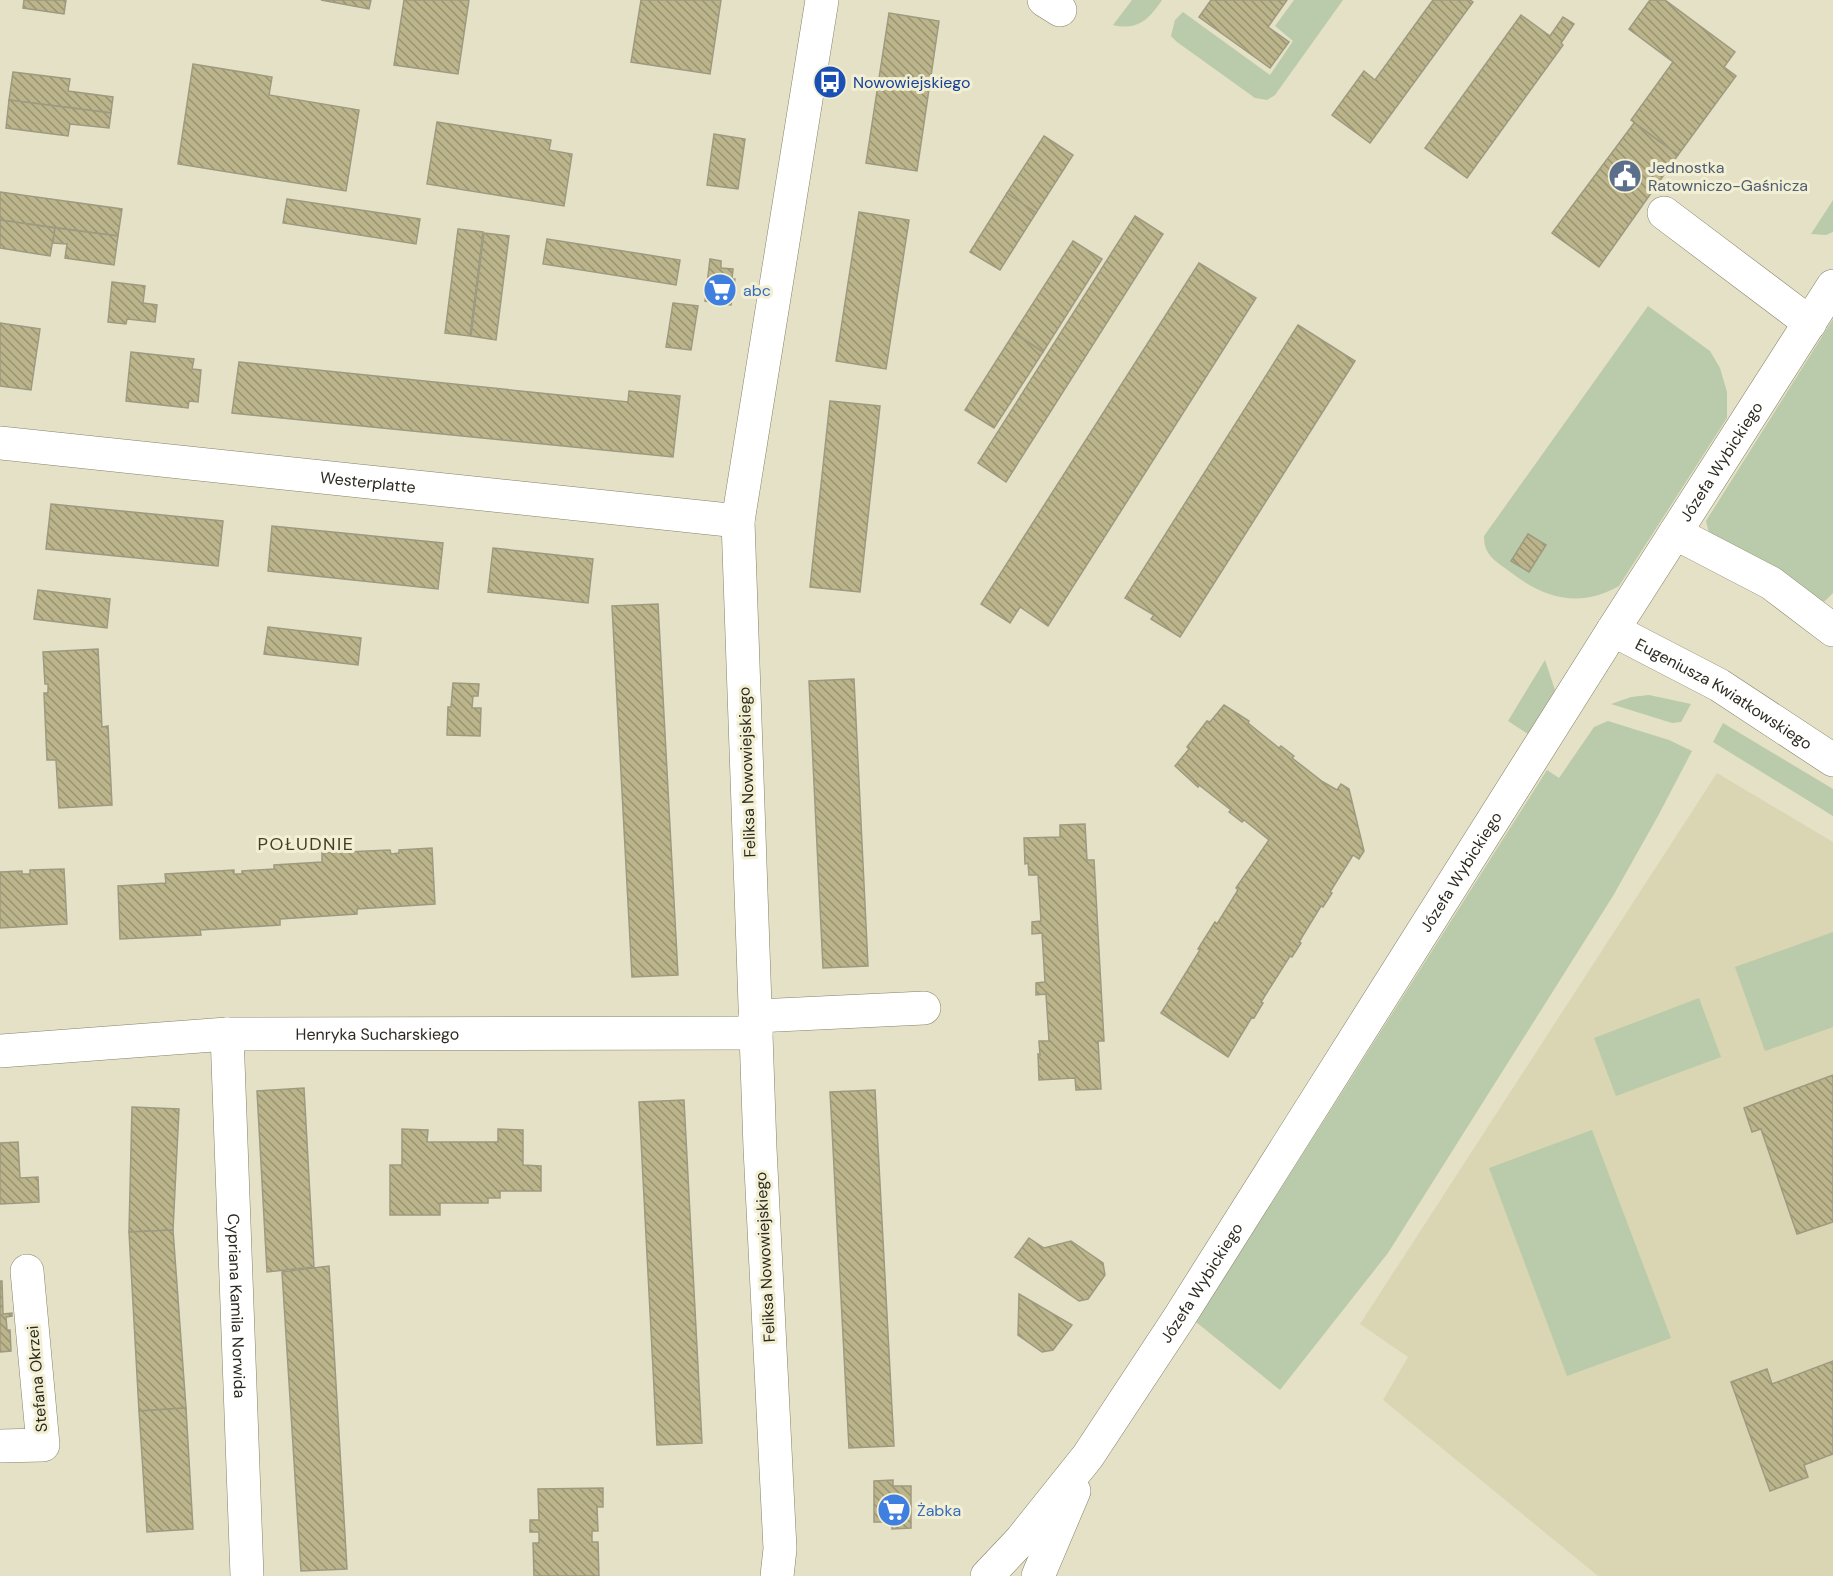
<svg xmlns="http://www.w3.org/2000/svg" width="1833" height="1576" font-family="'DM Sans',sans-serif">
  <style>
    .built { fill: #dad5b2 }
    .grass { fill: #b9cbaa }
    .building { fill: url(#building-back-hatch); stroke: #9e9a81; stroke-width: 1.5 }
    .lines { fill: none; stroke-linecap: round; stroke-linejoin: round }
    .minor-casing { stroke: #858168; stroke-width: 34 }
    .minor { stroke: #fff; stroke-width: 33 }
    .labels { text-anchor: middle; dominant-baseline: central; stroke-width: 6; stroke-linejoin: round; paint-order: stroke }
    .transit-label { font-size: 16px; fill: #164399; stroke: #f3efd3; text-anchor: start }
    .service-label { font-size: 16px; fill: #4e5e75; stroke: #f3efd3; text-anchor: start }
    .shop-label { font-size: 16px; fill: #366cbe; stroke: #f3efd3; text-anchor: start }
    .street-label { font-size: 16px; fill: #2c2a20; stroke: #f3efd3 }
    .neighbourhood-label { font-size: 18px; letter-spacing: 1.5px; fill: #423e27; stroke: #f3efd3 }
  </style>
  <defs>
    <pattern id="building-back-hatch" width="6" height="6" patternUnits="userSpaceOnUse" patternTransform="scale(1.5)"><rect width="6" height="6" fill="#bcb58b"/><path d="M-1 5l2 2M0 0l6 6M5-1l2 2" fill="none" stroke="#999371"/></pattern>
  </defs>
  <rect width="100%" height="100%" fill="#e5e1c6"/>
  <path class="built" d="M 1717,773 L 1833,842 L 1833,1576 L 1598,1576 L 1383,1400 L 1408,1357 L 1360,1324 Z"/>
  <g class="grass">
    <path d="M 1132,0 L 1162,0 C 1149,19 1138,31 1113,25 Z"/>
    <path d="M 1294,0 L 1343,0 L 1275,95 L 1267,100 L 1255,98 L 1177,42 L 1171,36 L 1175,20 L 1183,12 L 1270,75 L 1293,41 L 1275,26 Z"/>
    <path d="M 1833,200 L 1833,232 L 1826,235 L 1811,234 Z"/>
    <path d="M 1648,306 L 1710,351 L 1720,368 L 1727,392 L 1727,418 L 1619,586 C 1579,609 1543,598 1509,571 C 1494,560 1484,555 1484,536 Z"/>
    <path d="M 1833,319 L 1833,593 L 1825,601 L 1817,604 L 1709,533 L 1706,521 Z"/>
    <path d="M 1545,660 L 1555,690 L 1528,734 L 1508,721 Z"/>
    <path d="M 1649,695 L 1691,704 L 1681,722 L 1672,723 L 1611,704 L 1631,697 Z"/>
    <path d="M 1608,721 L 1669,740 L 1692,751 L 1658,816 L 1613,896 L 1388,1253 L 1280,1390 L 1196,1322 L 1547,770 L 1559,778 L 1594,727 Z"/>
    <path d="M 1723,723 L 1833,789 L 1833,816 L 1713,742 Z"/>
    <path d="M 1833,932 L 1833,1027 L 1765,1051 L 1735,967 Z"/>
    <path d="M 1699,998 L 1721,1057 L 1616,1096 L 1594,1038 Z"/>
    <path d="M 1592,1130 L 1671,1338 L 1567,1376 L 1489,1168 Z"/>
  </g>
  <g class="building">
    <path d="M 24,0 L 66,0 L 64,14 L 23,8 Z"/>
    <path d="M 321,0 L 371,0 L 369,9 Z"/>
    <path d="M 404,0 L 469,0 L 458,74 L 394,65 Z"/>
    <path d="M 641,0 L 721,0 L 710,74 L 631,62 Z"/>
    <path d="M 1211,0 L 1287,0 L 1268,27 L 1289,42 L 1270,68 L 1199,17 Z"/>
    <path d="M 1433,0 L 1470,0 L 1473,2 L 1370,143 L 1332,115 L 1364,71 L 1375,80 Z"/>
    <path d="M 1650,0 L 1665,0 L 1735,52 L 1724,67 L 1736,76 L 1678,155 L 1631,120 L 1673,62 L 1629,29 Z"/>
    <path d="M 889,13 L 939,21 L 917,171 L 866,163 Z"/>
    <path d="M 1521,15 L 1550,36 L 1563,17 L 1574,24 L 1561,43 L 1563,45 L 1467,178 L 1425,148 Z"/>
    <path d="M 193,64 L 272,77 L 269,95 L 359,110 L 346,191 L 178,164 Z"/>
    <path d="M 13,72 L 70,79 L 68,91 L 113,97 L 111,113 L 9,100 Z"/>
    <path d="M 9,100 L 111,113 L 109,128 L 70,124 L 68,136 L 6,128 Z"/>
    <path d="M 437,122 L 551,140 L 549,150 L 572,154 L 564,206 L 427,184 Z"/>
    <path d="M 1634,123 L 1678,155 L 1599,267 L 1552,233 Z"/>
    <path d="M 714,134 L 745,139 L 738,189 L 707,185 Z"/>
    <path d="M 1044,136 L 1073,155 L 1036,213 L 1007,193 Z"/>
    <path d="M 0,192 L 122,209 L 118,236 L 0,220 Z"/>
    <path d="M 1007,193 L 1036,213 L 1000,270 L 970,252 Z"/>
    <path d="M 287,199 L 420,219 L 416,244 L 283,223 Z"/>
    <path d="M 859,212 L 909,220 L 886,369 L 836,361 Z"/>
    <path d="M 1135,216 L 1163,234 L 1006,482 L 978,463 Z"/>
    <path d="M 0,220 L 55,228 L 50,256 L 0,248 Z"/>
    <path d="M 55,228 L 118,236 L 114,265 L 65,258 L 67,244 L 53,243 Z"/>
    <path d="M 458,229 L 483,232 L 470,336 L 445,333 Z"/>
    <path d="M 484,233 L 509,236 L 496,340 L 471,336 Z"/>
    <path d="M 547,239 L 680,260 L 676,285 L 543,264 Z"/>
    <path d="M 1073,241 L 1102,259 L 1043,352 L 1014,333 Z"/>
    <path d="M 710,259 L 721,261 L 721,268 L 733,269 L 732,279 L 735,279 L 731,305 L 705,301 Z"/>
    <path d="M 1199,263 L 1256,298 L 1048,626 L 1020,607 L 1010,623 L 981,604 Z"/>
    <path d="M 112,282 L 145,286 L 143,303 L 157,305 L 155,322 L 127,319 L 126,324 L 108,322 Z"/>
    <path d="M 673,303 L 698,306 L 691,350 L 666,347 Z"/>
    <path d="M 0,323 L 40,329 L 31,390 L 0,386 Z"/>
    <path d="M 1298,325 L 1355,361 L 1180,637 L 1151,619 L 1154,615 L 1125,598 Z"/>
    <path d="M 1014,333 L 1043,352 L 994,428 L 965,410 Z"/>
    <path d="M 131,352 L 194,359 L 192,369 L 201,370 L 198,402 L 189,401 L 188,408 L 126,401 Z"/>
    <path d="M 239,362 L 628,402 L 629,391 L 680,396 L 673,457 L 232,413 Z"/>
    <path d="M 830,401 L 880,406 L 860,592 L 810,587 Z"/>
    <path d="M 51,504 L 223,521 L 218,566 L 46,549 Z"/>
    <path d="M 272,526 L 443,543 L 438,589 L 268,571 Z"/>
    <path d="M 1528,534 L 1546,545 L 1529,572 L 1511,561 Z"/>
    <path d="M 493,548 L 593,559 L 588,603 L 488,592 Z"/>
    <path d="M 38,590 L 110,599 L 107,628 L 34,619 Z"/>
    <path d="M 658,604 L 678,975 L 632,977 L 612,606 Z"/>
    <path d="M 268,627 L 361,638 L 358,665 L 264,654 Z"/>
    <path d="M 98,649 L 102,727 L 108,726 L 112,805 L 59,808 L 56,760 L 47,760 L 44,693 L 48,693 L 48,684 L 45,684 L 43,652 Z"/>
    <path d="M 854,679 L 868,966 L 823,968 L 809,681 Z"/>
    <path d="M 453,683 L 479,684 L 478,696 L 473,696 L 472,708 L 481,708 L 480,736 L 447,735 L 448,707 L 451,707 Z"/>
    <path d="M 1224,705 L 1249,721 L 1248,723 L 1279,748 L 1281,746 L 1294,756 L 1292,758 L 1323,782 L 1337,790 L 1341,784 L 1349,789 L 1364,851 L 1359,859 L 1353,855 L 1330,892 L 1332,893 L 1323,907 L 1321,906 L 1299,942 L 1301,943 L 1292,957 L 1290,956 L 1261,1002 L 1263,1003 L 1254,1018 L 1252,1017 L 1228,1057 L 1161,1013 L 1200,950 L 1198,949 L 1215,922 L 1217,924 L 1238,890 L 1236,888 L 1269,840 L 1244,820 L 1242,822 L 1229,812 L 1231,810 L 1199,785 L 1198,787 L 1175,766 L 1189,749 L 1187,747 L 1207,721 L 1210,722 Z"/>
    <path d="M 1085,824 L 1087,860 L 1094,860 L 1104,1041 L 1098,1041 L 1101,1089 L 1076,1090 L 1075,1078 L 1039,1080 L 1038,1054 L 1040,1055 L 1039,1041 L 1049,1041 L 1046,994 L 1036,995 L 1036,983 L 1045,982 L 1042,933 L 1032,934 L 1032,922 L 1041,921 L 1038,875 L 1029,875 L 1028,863 L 1025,864 L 1024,838 L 1060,837 L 1060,825 Z"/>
    <path d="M 432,848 L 435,904 L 357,909 L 357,914 L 280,919 L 280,925 L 200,930 L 201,935 L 120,939 L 118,886 L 166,883 L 165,874 L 234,870 L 234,874 L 242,874 L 242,871 L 274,869 L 274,865 L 322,862 L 322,853 L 390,850 L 391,854 L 399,853 L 399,850 Z"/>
    <path d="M 64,869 L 67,924 L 0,928 L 0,872 L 22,871 L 22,874 L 30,874 L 30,870 Z"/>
    <path d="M 1833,1075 L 1833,1222 L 1797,1234 L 1761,1129 L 1752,1132 L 1744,1108 Z"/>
    <path d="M 304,1088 L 314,1267 L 267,1272 L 257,1091 Z"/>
    <path d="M 875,1090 L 894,1446 L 849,1448 L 830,1092 Z"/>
    <path d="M 684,1100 L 702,1443 L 657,1445 L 639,1102 Z"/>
    <path d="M 132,1107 L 179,1109 L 173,1230 L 129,1232 Z"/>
    <path d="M 402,1129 L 428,1130 L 427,1142 L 498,1142 L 498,1129 L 523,1130 L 523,1165 L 541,1166 L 541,1191 L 500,1191 L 500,1198 L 488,1198 L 488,1203 L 440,1203 L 440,1215 L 390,1215 L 390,1165 L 402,1165 Z"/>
    <path d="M 18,1142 L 20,1178 L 38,1177 L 39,1202 L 0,1204 L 0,1143 Z"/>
    <path d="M 173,1230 L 186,1408 L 139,1411 L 129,1232 Z"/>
    <path d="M 1029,1238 L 1044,1248 L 1071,1241 L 1103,1263 L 1105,1275 L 1088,1299 L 1079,1301 L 1015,1257 Z"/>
    <path d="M 329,1266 L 347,1569 L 301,1571 L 282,1272 Z"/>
    <path d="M 0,1281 L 2,1281 L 3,1314 L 12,1313 L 12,1316 L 6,1317 L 7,1330 L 10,1330 L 11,1351 L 0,1352 Z"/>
    <path d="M 1019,1294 L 1072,1325 L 1053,1350 L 1042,1352 L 1018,1335 Z"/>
    <path d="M 1833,1361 L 1833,1454 L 1804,1465 L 1808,1477 L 1770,1491 L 1731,1382 L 1767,1369 L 1772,1384 Z"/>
    <path d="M 186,1408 L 193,1529 L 147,1532 L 139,1411 Z"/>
    <path d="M 893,1480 L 893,1486 L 911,1486 L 911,1528 L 892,1529 L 892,1522 L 874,1522 L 874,1481 Z"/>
    <path d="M 603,1488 L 603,1507 L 597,1507 L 598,1531 L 592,1531 L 592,1542 L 598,1542 L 599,1576 L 534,1576 L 533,1543 L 539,1543 L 539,1532 L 530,1532 L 530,1520 L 539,1520 L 538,1489 Z"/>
  </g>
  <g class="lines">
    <defs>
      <g id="minor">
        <path d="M 1044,0 L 1060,10"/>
        <path d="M 1664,213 L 1810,323"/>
        <path id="s1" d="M 0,443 L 738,521"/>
        <path d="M 1675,533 L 1771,583 L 1833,630"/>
        <path id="s2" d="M 1613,630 L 1719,685 L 1833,760"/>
        <path d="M 755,1016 L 924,1008"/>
        <path id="s3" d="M 227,1034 L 247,1576"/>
        <path id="s4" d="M 0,1051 L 227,1034 L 756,1033"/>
        <path d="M 0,1446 L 43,1445 L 27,1271"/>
        <path d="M 777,1576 L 780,1549 L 760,1148 L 738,521 L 822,0"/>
        <path id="s5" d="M 987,1576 L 1021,1540 L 1088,1456 L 1179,1318 L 1613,630 L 1833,286"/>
        <path d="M 1038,1576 L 1074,1491"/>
      </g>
    </defs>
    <use href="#minor" class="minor-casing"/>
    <use href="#minor" class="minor"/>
  </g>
  <defs>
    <symbol id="bus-disc" viewBox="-11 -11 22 22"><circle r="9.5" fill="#1a4fb4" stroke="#f3efd3"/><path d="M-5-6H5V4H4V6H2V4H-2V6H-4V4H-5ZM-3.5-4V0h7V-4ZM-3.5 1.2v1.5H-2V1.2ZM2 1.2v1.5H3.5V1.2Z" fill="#fff"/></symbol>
    <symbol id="civic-disc" viewBox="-11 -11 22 22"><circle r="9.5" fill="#5c6f8a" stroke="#f3efd3"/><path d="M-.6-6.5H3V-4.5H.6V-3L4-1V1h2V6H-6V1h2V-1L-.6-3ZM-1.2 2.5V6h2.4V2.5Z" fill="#fff"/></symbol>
    <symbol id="supermarket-disc" viewBox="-11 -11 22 22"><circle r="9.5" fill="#3f7fe0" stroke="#f3efd3"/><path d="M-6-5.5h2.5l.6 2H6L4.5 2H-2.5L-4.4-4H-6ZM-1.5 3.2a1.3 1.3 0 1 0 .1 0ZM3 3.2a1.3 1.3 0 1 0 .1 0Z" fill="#fff"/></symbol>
  </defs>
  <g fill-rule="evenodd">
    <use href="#bus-disc" x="811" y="63" width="38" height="38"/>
    <use href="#civic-disc" x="1606" y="157" width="38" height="38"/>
    <use href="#supermarket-disc" x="701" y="271" width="38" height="38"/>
    <use href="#supermarket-disc" x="875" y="1491" width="38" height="38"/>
  </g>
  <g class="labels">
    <g class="transit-label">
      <text x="853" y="82">Nowowiejskiego</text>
    </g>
    <g class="service-label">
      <text x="1648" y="167">Jednostka<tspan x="1648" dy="18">Ratowniczo-Gaśnicza</tspan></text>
    </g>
    <g class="shop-label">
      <text x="743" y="290">abc</text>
      <text x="917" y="1510">Żabka</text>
    </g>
    <g class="street-label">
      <text stroke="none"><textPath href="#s5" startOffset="1336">Józefa Wybickiego</textPath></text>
      <text stroke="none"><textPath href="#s1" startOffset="370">Westerplatte</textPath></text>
      <text stroke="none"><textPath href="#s2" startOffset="128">Eugeniusza Kwiatkowskiego</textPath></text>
      <text transform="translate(747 772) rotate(-92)">Feliksa Nowowiejskiego</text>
      <text stroke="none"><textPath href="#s5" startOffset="850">Józefa Wybickiego</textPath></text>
      <text stroke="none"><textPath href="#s4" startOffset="378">Henryka Sucharskiego</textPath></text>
      <text transform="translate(765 1257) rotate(-93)">Feliksa Nowowiejskiego</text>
      <text stroke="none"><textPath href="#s5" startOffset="364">Józefa Wybickiego</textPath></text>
      <text stroke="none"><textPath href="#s3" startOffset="272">Cypriana Kamila Norwida</textPath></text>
      <text transform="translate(37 1379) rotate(-95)">Stefana Okrzei</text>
    </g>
    <g class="neighbourhood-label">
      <text x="306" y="844">POŁUDNIE</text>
    </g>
  </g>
</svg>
